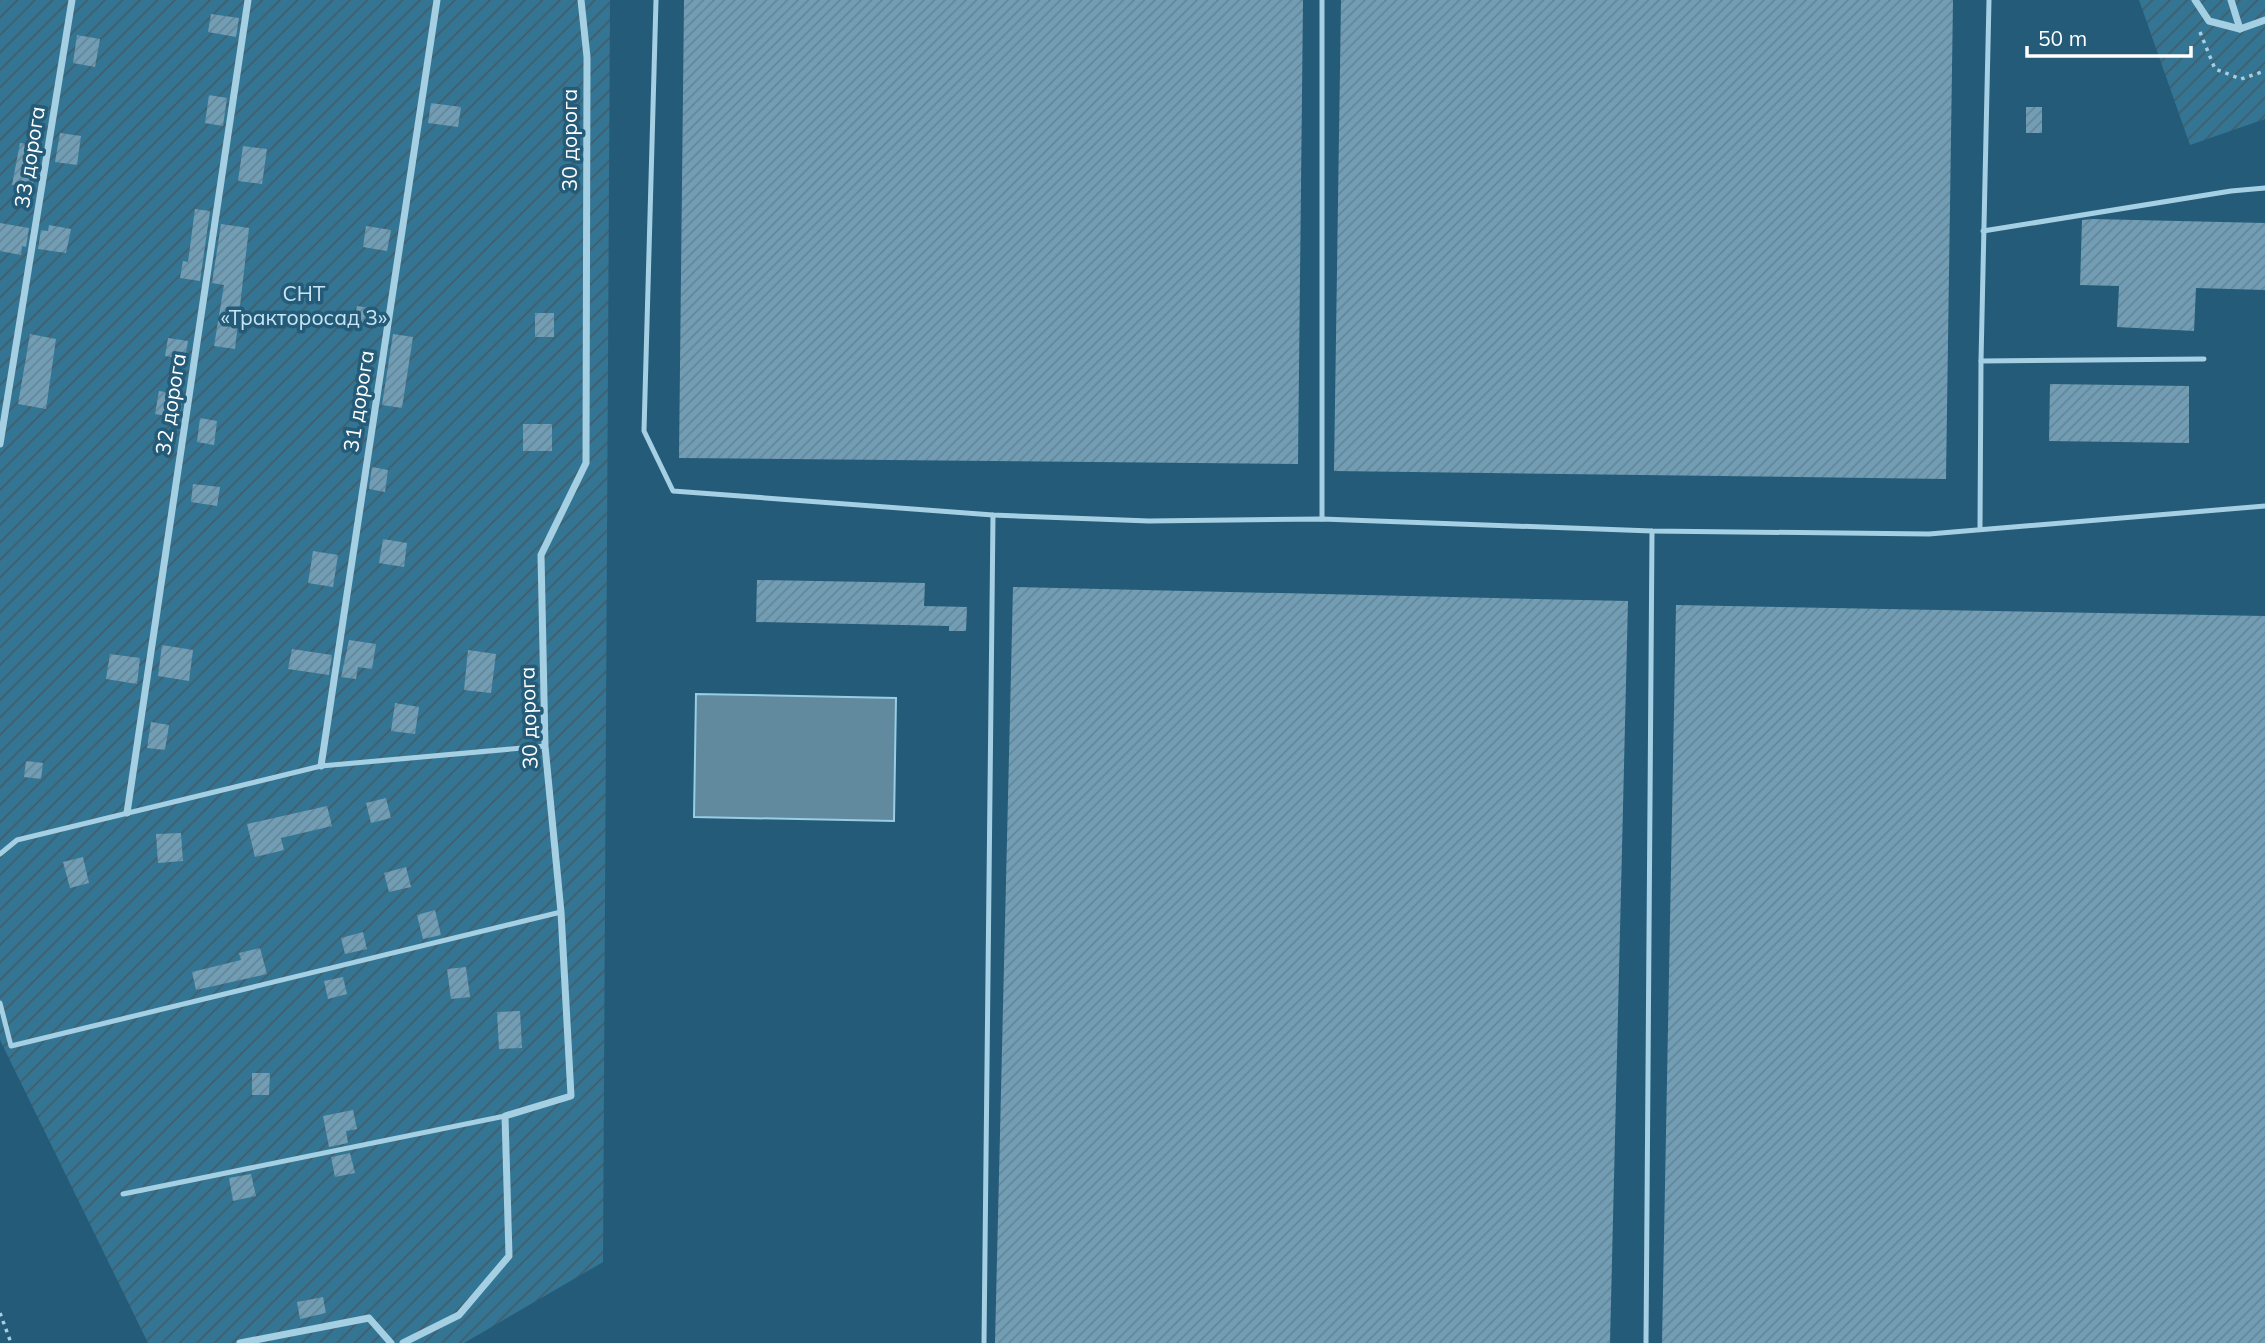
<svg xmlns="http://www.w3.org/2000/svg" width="2265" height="1343" font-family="Mulish,sans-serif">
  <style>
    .garden { fill: url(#garden-furrows) }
    .water { fill: #618a9f; stroke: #99cde4; stroke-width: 2 }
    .building { fill: url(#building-hatch) }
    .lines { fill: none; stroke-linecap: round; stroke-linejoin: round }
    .path { stroke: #a5cfe3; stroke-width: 3.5; stroke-dasharray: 3.5 5; stroke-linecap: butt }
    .service { stroke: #a5cfe3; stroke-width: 5 }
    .minor { stroke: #a5cfe3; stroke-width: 7 }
    .labels { text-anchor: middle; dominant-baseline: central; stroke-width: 7; stroke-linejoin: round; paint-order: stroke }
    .street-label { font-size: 21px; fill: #fff; stroke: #245b78 }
    .park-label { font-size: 21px; fill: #c8e5f3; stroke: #245b78 }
  </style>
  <defs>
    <pattern id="garden-furrows" width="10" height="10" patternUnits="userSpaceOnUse" patternTransform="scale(1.75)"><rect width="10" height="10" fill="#347593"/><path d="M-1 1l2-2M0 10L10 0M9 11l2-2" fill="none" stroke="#415e6c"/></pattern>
    <pattern id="building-hatch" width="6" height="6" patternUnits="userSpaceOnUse" patternTransform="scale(1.75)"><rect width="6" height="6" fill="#719eb5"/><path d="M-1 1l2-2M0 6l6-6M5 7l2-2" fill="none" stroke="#668596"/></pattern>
  </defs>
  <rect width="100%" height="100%" fill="#245b78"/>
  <g class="garden">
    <path d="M 0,0 L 610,0 L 603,1262 L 464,1343 L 148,1343 L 0,1040 Z"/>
    <path d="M 2139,0 L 2265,0 L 2265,119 L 2190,145 Z"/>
  </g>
  <path class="water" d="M 696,694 L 896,698 L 894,821 L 694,817 Z"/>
  <g class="building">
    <path d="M 684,0 L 1303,0 L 1298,464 L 679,458 Z"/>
    <path d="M 1341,0 L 1953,0 L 1946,479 L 1334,471 Z"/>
    <path d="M 211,14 L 239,18 L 236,37 L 208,32 Z"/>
    <path d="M 77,35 L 100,39 L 95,67 L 73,63 Z"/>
    <path d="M 209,95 L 227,98 L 223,126 L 205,123 Z"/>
    <path d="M 431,103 L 461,107 L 458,127 L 428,123 Z"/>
    <rect x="2026" y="107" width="16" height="26"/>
    <path d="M 60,133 L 81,136 L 77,165 L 55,162 Z"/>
    <path d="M 20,143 L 41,146 L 32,188 L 12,185 Z"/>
    <path d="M 243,146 L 267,149 L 262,184 L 238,181 Z"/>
    <path d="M 195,209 L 210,211 L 200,281 L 180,278 L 183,261 L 188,262 Z"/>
    <path d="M 2092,219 L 2265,223 L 2265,290 L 2196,288 L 2194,331 L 2117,327 L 2119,286 L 2080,285 L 2082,220 Z"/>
    <path d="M 0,223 L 29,228 L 26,247 L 22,246 L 21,255 L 0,251 Z"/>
    <path d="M 221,224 L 249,228 L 235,349 L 214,346 L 224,285 L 212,283 Z"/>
    <path d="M 49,225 L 71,229 L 66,253 L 38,249 L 41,230 L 48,231 Z"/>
    <path d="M 366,226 L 391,230 L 387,251 L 363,247 Z"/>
    <path d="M 357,306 L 376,309 L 374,325 L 354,322 Z"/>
    <rect x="535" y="313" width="19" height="24"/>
    <path d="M 30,334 L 56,339 L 46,409 L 18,404 Z"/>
    <path d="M 393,334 L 413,337 L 402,408 L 382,405 Z"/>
    <path d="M 168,338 L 188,341 L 185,359 L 165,356 Z"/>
    <path d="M 2050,384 L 2189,386 L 2189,443 L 2049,441 Z"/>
    <path d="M 159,391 L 183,395 L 180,418 L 155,414 Z"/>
    <path d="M 200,418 L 217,421 L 214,445 L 197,442 Z"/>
    <rect x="523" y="424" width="29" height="27"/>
    <path d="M 372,467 L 388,470 L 385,492 L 369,489 Z"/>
    <path d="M 193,484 L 220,487 L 217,506 L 191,502 Z"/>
    <path d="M 383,539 L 407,543 L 404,567 L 379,563 Z"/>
    <path d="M 313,551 L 338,555 L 333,587 L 308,583 Z"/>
    <path d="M 757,580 L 925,583 L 924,606 L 967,607 L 966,631 L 949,631 L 949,626 L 756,622 Z"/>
    <path d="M 1013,587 L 1628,601 L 1610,1343 L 995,1343 Z"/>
    <path d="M 1676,605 L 2265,616 L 2265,1343 L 1662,1343 Z"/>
    <path d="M 349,640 L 376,644 L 372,669 L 358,667 L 356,679 L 341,677 Z"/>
    <path d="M 162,645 L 193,650 L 189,681 L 158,676 Z"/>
    <path d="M 292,649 L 332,655 L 329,675 L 288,669 Z"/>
    <path d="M 468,650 L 496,654 L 491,693 L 464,690 Z"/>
    <path d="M 110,654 L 140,658 L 137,684 L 106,679 Z"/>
    <path d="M 395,703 L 419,707 L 415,734 L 391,731 Z"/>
    <path d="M 151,722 L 169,725 L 165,750 L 147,748 Z"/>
    <path d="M 26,761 L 43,763 L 41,779 L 24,777 Z"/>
    <path d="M 386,798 L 391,818 L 371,823 L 366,803 Z"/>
    <path d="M 327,806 L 332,826 L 281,838 L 284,850 L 255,857 L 247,824 Z"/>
    <path d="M 181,833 L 183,861 L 158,863 L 156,834 Z"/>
    <path d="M 83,857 L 89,883 L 70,888 L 63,862 Z"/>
    <path d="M 406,867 L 411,887 L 389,892 L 384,873 Z"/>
    <path d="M 435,910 L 441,935 L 423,939 L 417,915 Z"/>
    <path d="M 363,932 L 367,949 L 345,954 L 341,938 Z"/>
    <path d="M 260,948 L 267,974 L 196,990 L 192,972 L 241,960 L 239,953 Z"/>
    <path d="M 466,967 L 470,997 L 451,999 L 447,969 Z"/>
    <path d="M 343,977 L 347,994 L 328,999 L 324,981 Z"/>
    <path d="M 520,1011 L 522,1048 L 499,1049 L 497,1012 Z"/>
    <path d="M 252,1073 L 270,1073 L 269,1095 L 252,1095 Z"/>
    <path d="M 353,1110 L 357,1129 L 346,1131 L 348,1143 L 329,1147 L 323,1116 Z"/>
    <path d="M 350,1153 L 355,1173 L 335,1177 L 331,1157 Z"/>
    <path d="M 251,1174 L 256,1196 L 233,1201 L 229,1178 Z"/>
    <path d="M 323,1297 L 326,1313 L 300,1319 L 297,1302 Z"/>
  </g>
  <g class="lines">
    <g class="path">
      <path d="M 2200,32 L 2215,69 L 2241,79 L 2265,71"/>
      <path d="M 0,1313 L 11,1343"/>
    </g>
    <g class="service">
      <path d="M 656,0 L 644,431 L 673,491 L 993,515 L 1149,521 L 1322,519 L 1652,531 L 1929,534 L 2265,506"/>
      <path d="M 1983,231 L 2231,191 L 2265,188"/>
      <path d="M 1981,361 L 2204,359"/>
      <path d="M 1322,519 L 1322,0"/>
      <path d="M 1980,528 L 1981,361 L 1989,0"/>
      <path d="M 0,854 L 17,840 L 321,766 L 545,746"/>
      <path d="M 0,1003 L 11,1046 L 561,912"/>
      <path d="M 123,1194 L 505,1116"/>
      <path d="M 984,1343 L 993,515"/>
      <path d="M 1646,1343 L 1652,531"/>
    </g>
    <g class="minor">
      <path d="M 2195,0 L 2209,21 L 2240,29"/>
      <path d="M 2231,0 L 2240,29 L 2265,20"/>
      <path d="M 0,444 L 72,0"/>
      <path d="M 321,766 L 437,0"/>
      <path d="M 127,813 L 248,0"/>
      <path d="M 240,1343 L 369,1318 L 391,1343"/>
      <path d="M 403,1343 L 459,1315 L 509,1256 L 505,1116 L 571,1096 L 561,912 L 545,746 L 541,555 L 586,463 L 587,57 L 581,0"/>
    </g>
  </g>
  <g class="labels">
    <g class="street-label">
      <text transform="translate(569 140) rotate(-90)">30 дорога</text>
      <text transform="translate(29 157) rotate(-81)">33 дорога</text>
      <text transform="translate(358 401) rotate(-81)">31 дорога</text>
      <text transform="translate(170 404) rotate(-81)">32 дорога</text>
      <text transform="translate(528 718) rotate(-92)">30 дорога</text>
    </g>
    <g class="park-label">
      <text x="304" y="293">СНТ<tspan x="304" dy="24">«Тракторосад 3»</tspan></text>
    </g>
  </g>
  <path d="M2027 46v10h164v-10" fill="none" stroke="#ffffff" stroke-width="3.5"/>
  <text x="2038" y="46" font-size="21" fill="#ffffff" stroke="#245b78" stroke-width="5" paint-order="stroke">50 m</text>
</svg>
